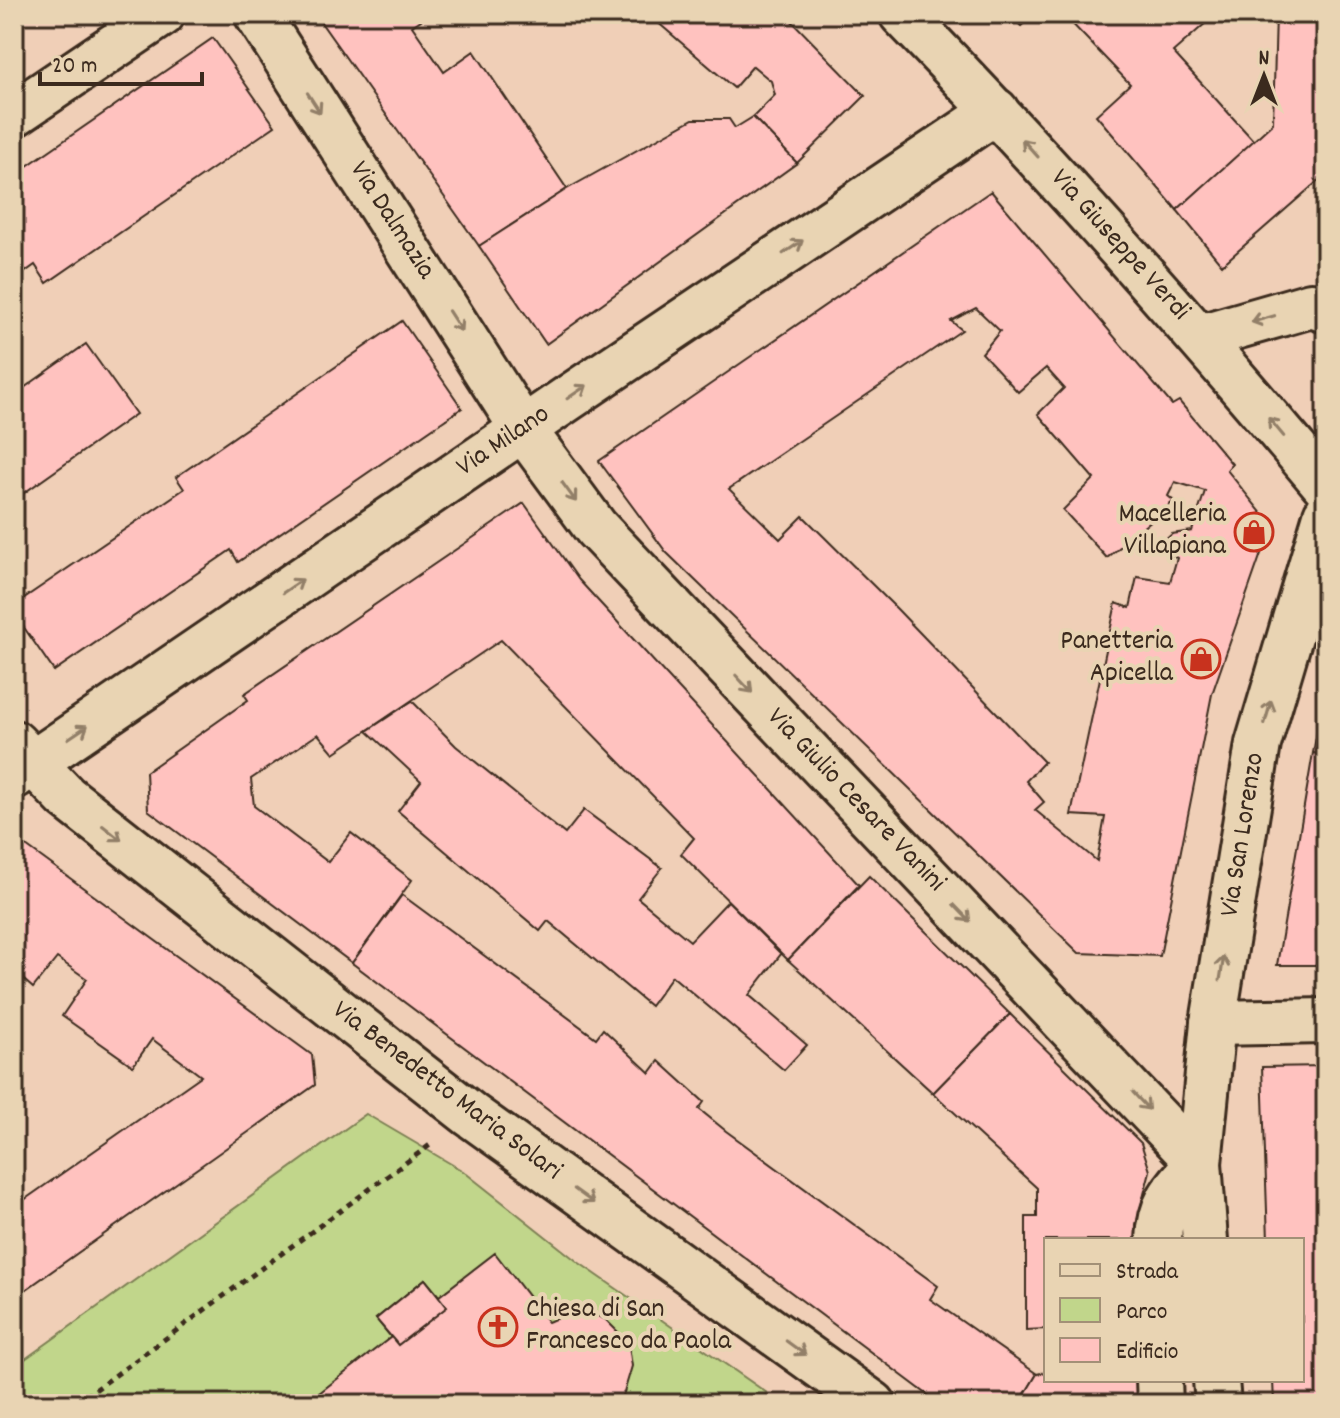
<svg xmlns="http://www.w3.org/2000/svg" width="1340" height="1418" font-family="Dekko,sans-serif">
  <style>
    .green { fill: #c1d68b; stroke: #7e8054; stroke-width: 2 }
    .building { fill: #ffc2bf; stroke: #3b2a1e; stroke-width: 2; fill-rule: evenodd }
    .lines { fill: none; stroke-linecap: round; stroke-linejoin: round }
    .minor-casing { stroke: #3b2a1e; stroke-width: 50 }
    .path { stroke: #3b2a1e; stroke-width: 5; stroke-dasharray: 6 6; stroke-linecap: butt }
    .minor { stroke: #e9d4b3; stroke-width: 44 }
    .oneway { stroke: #927f68 }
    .labels { text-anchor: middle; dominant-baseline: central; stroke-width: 8; stroke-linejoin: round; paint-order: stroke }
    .street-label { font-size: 28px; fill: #3b2a1e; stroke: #e9d4b3 }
    .poi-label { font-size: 28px; fill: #3b2a1e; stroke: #e9d4b3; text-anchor: end }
  </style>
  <rect width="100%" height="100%" fill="#f0cfb7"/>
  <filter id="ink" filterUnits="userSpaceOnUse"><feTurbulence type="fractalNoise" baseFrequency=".0125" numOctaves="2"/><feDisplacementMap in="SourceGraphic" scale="16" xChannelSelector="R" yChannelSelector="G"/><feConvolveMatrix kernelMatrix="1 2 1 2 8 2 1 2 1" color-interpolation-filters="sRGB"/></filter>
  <g filter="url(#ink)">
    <path class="green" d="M 366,1114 L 463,1171 L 578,1262 L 767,1393 L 759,1404 L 14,1404 L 14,1367 Z"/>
    <g class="building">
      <path d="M 315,14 L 430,14 L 412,26 L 444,72 L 474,51 L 567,189 L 479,246 Z"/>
      <path d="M 648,14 L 785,14 L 865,96 L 797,163 L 753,117 L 775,95 L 771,81 L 753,66 L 734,88 Z"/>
      <path d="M 1009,14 L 1034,14 L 1021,26 Z"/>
      <path d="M 1063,14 L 1216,14 L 1173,52 L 1254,141 L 1177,210 L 1096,115 L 1130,84 Z"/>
      <path d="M 1276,14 L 1326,14 L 1326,174 L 1222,265 L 1177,210 L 1273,123 Z"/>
      <path d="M 213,38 L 275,126 L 47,283 L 35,265 L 14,280 L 14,175 Z"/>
      <path d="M 753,117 L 797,163 L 546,344 L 479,246 L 567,189 L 693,119 L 729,119 L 735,128 Z"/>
      <path d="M 991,191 L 1172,405 L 1179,401 L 1232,464 L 1227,470 L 1271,525 L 1212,694 L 1160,956 L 1079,953 L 666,552 L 599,461 ZM 976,308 L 1000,331 L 982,353 L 1018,392 L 1046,368 L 1064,388 L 1038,414 L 1094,479 L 1063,510 L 1107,558 L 1174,501 L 1168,496 L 1175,482 L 1205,491 L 1192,531 L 1172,534 L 1162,543 L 1166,552 L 1177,558 L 1170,582 L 1137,577 L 1130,608 L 1116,603 L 1071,815 L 1105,817 L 1097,861 L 1035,810 L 1044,802 L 1026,781 L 1044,762 L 897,609 L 803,516 L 780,539 L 729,489 L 962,330 L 951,321 Z"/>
      <path d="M 402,321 L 462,408 L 238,562 L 231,550 L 54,671 L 14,613 L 14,605 L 184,489 L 176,477 Z"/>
      <path d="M 86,344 L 136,414 L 14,500 L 14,395 Z"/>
      <path d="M 524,503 L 579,580 L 859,885 L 788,960 L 681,854 L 694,838 L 501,640 L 334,753 L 318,734 L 251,779 L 254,806 L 328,862 L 351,833 L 412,880 L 352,963 L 148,810 L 146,772 L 248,700 L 244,694 Z"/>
      <path d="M 1326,685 L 1326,756 L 1313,753 Z"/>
      <path d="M 412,701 L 456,746 L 565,834 L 584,810 L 662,868 L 638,898 L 690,941 L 728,901 L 781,954 L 749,995 L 807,1045 L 784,1070 L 672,976 L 650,1006 L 548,921 L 540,931 L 398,811 L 421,781 L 367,731 Z"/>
      <path d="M 1313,753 L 1326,756 L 1326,965 L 1277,965 Z"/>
      <path d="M 26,846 L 312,1055 L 315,1085 L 14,1298 L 14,1207 L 201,1076 L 152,1039 L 133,1066 L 62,1016 L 87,979 L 57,958 L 33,988 L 16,973 L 14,855 Z"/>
      <path d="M 869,876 L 1010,1014 L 933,1093 L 788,960 Z"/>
      <path d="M 402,895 L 596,1038 L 603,1029 L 650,1073 L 659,1061 L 704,1102 L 699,1109 L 726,1131 L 938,1286 L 930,1299 L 1037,1374 L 1019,1404 L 940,1404 L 352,963 Z"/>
      <path d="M 1010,1014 L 1141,1143 L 1150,1171 L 1136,1225 L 1137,1240 L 1046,1240 L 1046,1329 L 1026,1330 L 1026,1217 L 1037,1217 L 1037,1188 L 933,1093 Z"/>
      <path d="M 1326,1066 L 1326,1404 L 1274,1404 L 1273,1380 L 1302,1380 L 1302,1240 L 1268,1240 L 1262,1067 Z"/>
      <path d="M 495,1253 L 548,1322 L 571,1312 L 590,1313 L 605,1319 L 618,1332 L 629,1346 L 632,1366 L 623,1396 L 613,1404 L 305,1404 L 391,1337 L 376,1319 L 425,1279 L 439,1296 Z"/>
      <path d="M 425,1279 L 447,1307 L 398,1345 L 376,1319 Z"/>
      <path d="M 1046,1372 L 1046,1380 L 1144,1380 L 1145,1404 L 1019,1404 L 1037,1374 Z"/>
    </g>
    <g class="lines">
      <defs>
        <g id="minor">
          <path d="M 257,14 L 523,429 L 596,528 L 1199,1163 C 1175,1189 1160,1202 1159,1240"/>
          <path d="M 902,14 C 1050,166 1190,325 1326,486"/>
          <path d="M 14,114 L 162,14"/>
          <path d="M 1200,337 L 1311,305 L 1326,310"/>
          <path d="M 14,743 L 66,797 L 471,1115 L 873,1404"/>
          <path d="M 14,776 L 567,399 L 996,111"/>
          <path d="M 1213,1023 L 1326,1021"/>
          <path d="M 1205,1240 L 1199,1163 L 1213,1023 L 1258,744 L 1326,515"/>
          <path d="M 1159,1380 L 1160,1404"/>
          <path d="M 1216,1380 L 1218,1404"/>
        </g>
      </defs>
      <use href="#minor" class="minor-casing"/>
      <path class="path" d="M 76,1404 L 430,1145"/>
      <use href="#minor" class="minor"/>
    </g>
    <defs><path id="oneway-shaft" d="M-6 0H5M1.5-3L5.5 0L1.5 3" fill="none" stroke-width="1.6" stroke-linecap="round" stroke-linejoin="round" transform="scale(2)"/></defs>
    <g class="oneway">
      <use href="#oneway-shaft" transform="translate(314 103) rotate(57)"/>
      <use href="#oneway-shaft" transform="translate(1030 148) rotate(-132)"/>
      <use href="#oneway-shaft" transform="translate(793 247) rotate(-34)"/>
      <use href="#oneway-shaft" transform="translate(1263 319) rotate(164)"/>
      <use href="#oneway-shaft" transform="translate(455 321) rotate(57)"/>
      <use href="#oneway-shaft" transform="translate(577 392) rotate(-34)"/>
      <use href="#oneway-shaft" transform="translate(1276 427) rotate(-130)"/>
      <use href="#oneway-shaft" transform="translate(569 492) rotate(54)"/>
      <use href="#oneway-shaft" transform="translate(293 586) rotate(-34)"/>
      <use href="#oneway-shaft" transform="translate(744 684) rotate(47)"/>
      <use href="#oneway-shaft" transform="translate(1268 712) rotate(-74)"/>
      <use href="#oneway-shaft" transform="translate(78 732) rotate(-34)"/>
      <use href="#oneway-shaft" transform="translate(112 833) rotate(38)"/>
      <use href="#oneway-shaft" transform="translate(962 913) rotate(46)"/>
      <use href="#oneway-shaft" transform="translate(1222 968) rotate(-81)"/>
      <use href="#oneway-shaft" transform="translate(1141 1101) rotate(47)"/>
      <use href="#oneway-shaft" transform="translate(584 1196) rotate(36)"/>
      <use href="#oneway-shaft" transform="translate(796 1348) rotate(36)"/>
    </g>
  </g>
  <defs>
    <symbol id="shop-ring" viewBox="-11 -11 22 22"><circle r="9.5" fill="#e9d4b3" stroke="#c8321e" stroke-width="1.5"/><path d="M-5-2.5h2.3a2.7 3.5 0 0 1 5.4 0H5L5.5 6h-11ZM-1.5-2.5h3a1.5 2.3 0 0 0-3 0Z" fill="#c8321e"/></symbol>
    <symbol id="church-ring" viewBox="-11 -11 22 22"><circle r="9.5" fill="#e9d4b3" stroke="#c8321e" stroke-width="1.5"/><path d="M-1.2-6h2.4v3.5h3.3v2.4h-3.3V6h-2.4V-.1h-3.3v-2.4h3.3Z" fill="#c8321e"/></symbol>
  </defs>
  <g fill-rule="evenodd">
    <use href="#shop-ring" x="1232" y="510" width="44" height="44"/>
    <use href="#shop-ring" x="1179" y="637" width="44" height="44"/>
    <use href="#church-ring" x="476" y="1305" width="44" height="44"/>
  </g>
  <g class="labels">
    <g class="street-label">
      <text transform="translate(391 221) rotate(57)">Via Dalmazia</text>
      <text transform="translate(1119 246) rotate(48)">Via Giuseppe Verdi</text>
      <text transform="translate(504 442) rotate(-34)">Via Milano</text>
      <text transform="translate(855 801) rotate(46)">Via Giulio Cesare Vanini</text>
      <text transform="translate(1244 835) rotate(-81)">Via San Lorenzo</text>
      <text transform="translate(446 1092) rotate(37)">Via Benedetto Maria Solari</text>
    </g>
    <g class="poi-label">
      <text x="1226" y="516">Macelleria<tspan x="1226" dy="32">Villapiana</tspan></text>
      <text x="1173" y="643">Panetteria<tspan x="1173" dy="32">Apicella</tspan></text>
      <text x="526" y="1311" text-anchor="start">Chiesa di San<tspan x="526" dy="32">Francesco da Paola</tspan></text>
    </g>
  </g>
  <rect width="1340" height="1418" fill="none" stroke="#e9d4b3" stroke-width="48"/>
  <rect x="24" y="24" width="1292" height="1370" fill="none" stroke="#3b2a1e" stroke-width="3" filter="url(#ink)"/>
  <rect x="1044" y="1238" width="260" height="144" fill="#e9d4b3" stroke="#a39077" stroke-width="2"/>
  <rect x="1060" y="1264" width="40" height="12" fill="#e9d4b3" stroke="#a39077" stroke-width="2"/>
  <text x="1116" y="1278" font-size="24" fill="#3b2a1e">Strada</text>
  <rect x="1060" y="1298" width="40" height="24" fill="#c1d68b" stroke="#a39077" stroke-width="2"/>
  <text x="1116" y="1318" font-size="24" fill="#3b2a1e">Parco</text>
  <rect x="1060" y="1338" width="40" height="24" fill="#ffc2bf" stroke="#a39077" stroke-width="2"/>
  <text x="1116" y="1358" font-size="24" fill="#3b2a1e">Edificio</text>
  <g transform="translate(1264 76)" stroke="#e9d4b3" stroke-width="6" paint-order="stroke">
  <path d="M0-6L14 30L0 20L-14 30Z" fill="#3b2a1e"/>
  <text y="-12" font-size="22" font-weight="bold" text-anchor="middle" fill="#3b2a1e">N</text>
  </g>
  <path d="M40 72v12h162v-12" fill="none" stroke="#3b2a1e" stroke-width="4"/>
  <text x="52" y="72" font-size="24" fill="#3b2a1e" stroke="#e9d4b3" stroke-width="6" paint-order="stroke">20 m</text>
</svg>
